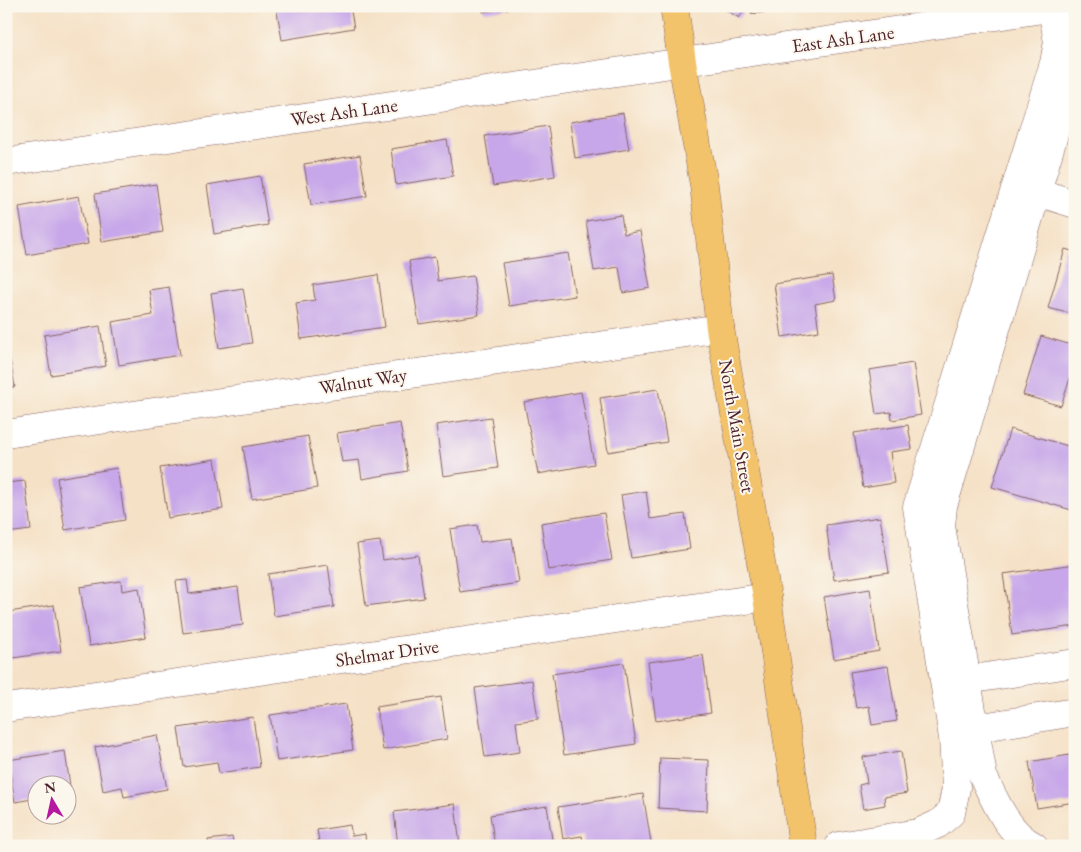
<svg xmlns="http://www.w3.org/2000/svg" width="1081" height="852" font-family="'EB Garamond',serif">
  <style>
    .building { fill: #c7a7e9 }
    .lines { fill: none; stroke-linecap: round; stroke-linejoin: round }
    .minor-casing { stroke: #866361; stroke-width: 29 }
    .major-casing { stroke: #866361; stroke-width: 29 }
    .minor { stroke: #fff; stroke-width: 28 }
    .major { stroke: #f2c36a; stroke-width: 28 }
    .labels { text-anchor: middle; dominant-baseline: central; stroke-width: 4; stroke-linejoin: round; paint-order: stroke }
    .street-label { font-size: 19px; fill: #4a1f2b; stroke: #fbf7ec }
  </style>
  <rect width="100%" height="100%" fill="#fbf7ec"/>
  <filter id="ink" filterUnits="userSpaceOnUse"><feTurbulence type="fractalNoise" baseFrequency=".02" numOctaves="2"/><feDisplacementMap in="SourceGraphic" scale="10" xChannelSelector="R" yChannelSelector="G"/><feConvolveMatrix kernelMatrix="1 2 1 2 8 2 1 2 1" color-interpolation-filters="sRGB"/></filter>
  <filter id="wash" filterUnits="userSpaceOnUse"><feTurbulence type="fractalNoise" baseFrequency=".0096" numOctaves="4" result="noise"/><feDisplacementMap in="SourceGraphic" scale="20" xChannelSelector="R" yChannelSelector="G"/><feGaussianBlur stdDeviation="1.12" result="paint"/><feColorMatrix in="noise" values="0 0 0 0 0 0 0 0 0 0 0 0 0 0 0 0 0 1.4 0 .05"/><feComposite in="paint" operator="in"/></filter>
  <g filter="url(#wash)">
    <rect width="100%" height="100%" fill="#f5e1c6"/>
    <g id="blocks">
      <g class="building">
        <path d="M 276,6 L 350,6 L 354,28 L 282,40 Z"/>
        <path d="M 482,6 L 521,6 L 521,7 L 483,12 Z"/>
        <path d="M 725,6 L 747,6 L 739,18 L 726,10 Z"/>
        <path d="M 756,6 L 809,6 L 809,7 L 751,14 Z"/>
        <path d="M 623,113 L 629,149 L 575,158 L 570,122 Z"/>
        <path d="M 548,126 L 555,176 L 493,186 L 485,136 Z"/>
        <path d="M 447,140 L 453,176 L 396,185 L 391,149 Z"/>
        <path d="M 360,155 L 367,196 L 311,205 L 304,164 Z"/>
        <path d="M 260,176 L 268,225 L 214,234 L 207,185 Z"/>
        <path d="M 156,184 L 163,232 L 102,242 L 95,194 Z"/>
        <path d="M 79,196 L 88,244 L 27,255 L 19,207 Z"/>
        <path d="M 621,215 L 624,234 L 640,231 L 650,288 L 623,293 L 619,267 L 594,271 L 586,221 Z"/>
        <path d="M 1065,249 L 1075,252 L 1075,315 L 1048,308 Z"/>
        <path d="M 568,253 L 575,296 L 509,306 L 502,263 Z"/>
        <path d="M 435,257 L 438,281 L 473,276 L 479,315 L 419,324 L 409,261 Z"/>
        <path d="M 378,275 L 385,327 L 301,339 L 296,303 L 315,300 L 313,285 Z"/>
        <path d="M 832,275 L 836,300 L 815,304 L 819,331 L 782,337 L 774,284 Z"/>
        <path d="M 169,287 L 180,355 L 119,365 L 112,322 L 153,315 L 149,290 Z"/>
        <path d="M 243,288 L 252,343 L 219,348 L 211,293 Z"/>
        <path d="M 100,326 L 106,366 L 51,375 L 44,335 Z"/>
        <path d="M 1041,336 L 1075,346 L 1075,363 L 1061,406 L 1023,395 Z"/>
        <path d="M 6,337 L 15,387 L 6,388 Z"/>
        <path d="M 913,363 L 921,415 L 892,420 L 891,412 L 876,414 L 869,370 Z"/>
        <path d="M 658,389 L 667,442 L 608,452 L 600,398 Z"/>
        <path d="M 581,392 L 594,464 L 538,474 L 524,402 Z"/>
        <path d="M 491,417 L 498,468 L 443,476 L 436,425 Z"/>
        <path d="M 400,423 L 408,471 L 362,479 L 359,460 L 342,462 L 337,433 Z"/>
        <path d="M 908,425 L 912,449 L 890,452 L 894,483 L 863,488 L 854,433 Z"/>
        <path d="M 1010,429 L 1075,448 L 1075,511 L 992,487 Z"/>
        <path d="M 308,436 L 317,488 L 252,499 L 243,447 Z"/>
        <path d="M 215,459 L 223,509 L 168,518 L 160,468 Z"/>
        <path d="M 117,468 L 125,520 L 65,530 L 57,478 Z"/>
        <path d="M 25,481 L 31,530 L 6,533 L 6,483 Z"/>
        <path d="M 646,491 L 650,519 L 685,514 L 690,549 L 631,558 L 621,495 Z"/>
        <path d="M 604,513 L 612,560 L 548,570 L 541,523 Z"/>
        <path d="M 880,517 L 889,572 L 834,580 L 826,525 Z"/>
        <path d="M 477,525 L 480,542 L 512,538 L 519,583 L 460,592 L 450,529 Z"/>
        <path d="M 380,541 L 383,560 L 418,555 L 424,598 L 366,606 L 357,544 Z"/>
        <path d="M 1075,564 L 1075,626 L 1012,635 L 1003,574 Z"/>
        <path d="M 328,565 L 334,607 L 274,616 L 268,574 Z"/>
        <path d="M 187,580 L 189,594 L 238,587 L 243,625 L 183,633 L 176,581 Z"/>
        <path d="M 121,581 L 122,591 L 139,588 L 146,637 L 89,646 L 80,587 Z"/>
        <path d="M 870,589 L 879,651 L 834,659 L 824,597 Z"/>
        <path d="M 6,600 L 9,612 L 54,605 L 61,651 L 6,659 Z"/>
        <path d="M 703,655 L 711,713 L 656,721 L 648,662 Z"/>
        <path d="M 624,663 L 636,744 L 564,755 L 552,674 Z"/>
        <path d="M 888,666 L 897,721 L 872,725 L 869,706 L 856,708 L 850,672 Z"/>
        <path d="M 532,680 L 538,719 L 516,722 L 520,752 L 485,757 L 475,688 Z"/>
        <path d="M 441,697 L 447,739 L 383,750 L 376,707 Z"/>
        <path d="M 346,704 L 353,750 L 277,761 L 270,715 Z"/>
        <path d="M 253,717 L 260,767 L 219,773 L 217,762 L 184,767 L 178,728 Z"/>
        <path d="M 157,735 L 167,789 L 124,797 L 122,787 L 103,791 L 95,747 Z"/>
        <path d="M 65,751 L 71,793 L 68,793 L 68,784 L 38,784 L 38,798 L 15,802 L 8,760 Z"/>
        <path d="M 901,751 L 907,793 L 884,797 L 885,805 L 863,809 L 859,785 L 867,783 L 863,757 Z"/>
        <path d="M 1075,754 L 1075,802 L 1037,808 L 1029,762 Z"/>
        <path d="M 660,758 L 709,760 L 707,811 L 658,808 Z"/>
        <path d="M 643,794 L 651,842 L 627,846 L 584,846 L 582,836 L 563,839 L 558,807 Z"/>
        <path d="M 455,804 L 460,846 L 398,846 L 394,812 Z"/>
        <path d="M 547,806 L 553,846 L 495,846 L 490,815 Z"/>
        <path d="M 350,825 L 352,836 L 365,834 L 366,846 L 301,846 L 301,844 L 319,841 L 317,830 Z"/>
        <path d="M 232,837 L 234,846 L 209,846 L 208,840 Z"/>
      </g>
    </g>
  </g>
  <g filter="url(#ink)">
    <use href="#blocks" fill-opacity="0" stroke="#866361" stroke-width="1"/>
    <g class="lines">
      <defs>
        <g id="minor">
          <path d="M 6,162 L 1063,6"/>
          <path d="M 1037,192 L 1075,204"/>
          <path d="M 6,434 L 720,328"/>
          <path d="M 967,680 L 1075,663"/>
          <path d="M 6,708 L 767,597"/>
          <path d="M 976,728 L 1075,712"/>
          <path d="M 839,846 L 918,833 L 938,824 L 951,813 L 956,788 L 953,738 L 917,507 L 1054,63 L 1058,42 L 1052,8"/>
          <path d="M 1034,846 C 1008,833 995,801 983,776 L 941,526 L 943,506 L 1075,64"/>
        </g>
        <path id="major" d="M 674,6 L 682,62 L 704,185 L 720,328 L 767,597 L 803,846"/>
      </defs>
      <use href="#minor" class="minor-casing"/>
      <use href="#major" class="major-casing"/>
      <use href="#minor" class="minor"/>
      <use href="#major" class="major"/>
    </g>
  </g>
  <g class="labels">
    <g class="street-label">
      <text transform="translate(843 39) rotate(-8)">East Ash Lane</text>
      <text transform="translate(344 112) rotate(-8)">West Ash Lane</text>
      <text transform="translate(363 381) rotate(-9)">Walnut Way</text>
      <text transform="translate(737 426) rotate(80)">North Main Street</text>
      <text transform="translate(387 653) rotate(-8)">Shelmar Drive</text>
    </g>
  </g>
  <rect width="1081" height="852" fill="none" stroke="#fbf7ec" stroke-width="25"/>
  <g transform="translate(52 800) rotate(351)"><circle r="24" fill="#fbf7ec" stroke="#b4a19f"/>
  <path d="M0-4L9 19L0 12L-9 19Z" fill="#b5179e"/>
  <text y="-8" font-size="14" font-weight="bold" text-anchor="middle" fill="#4a1f2b">N</text>
  </g>
</svg>
